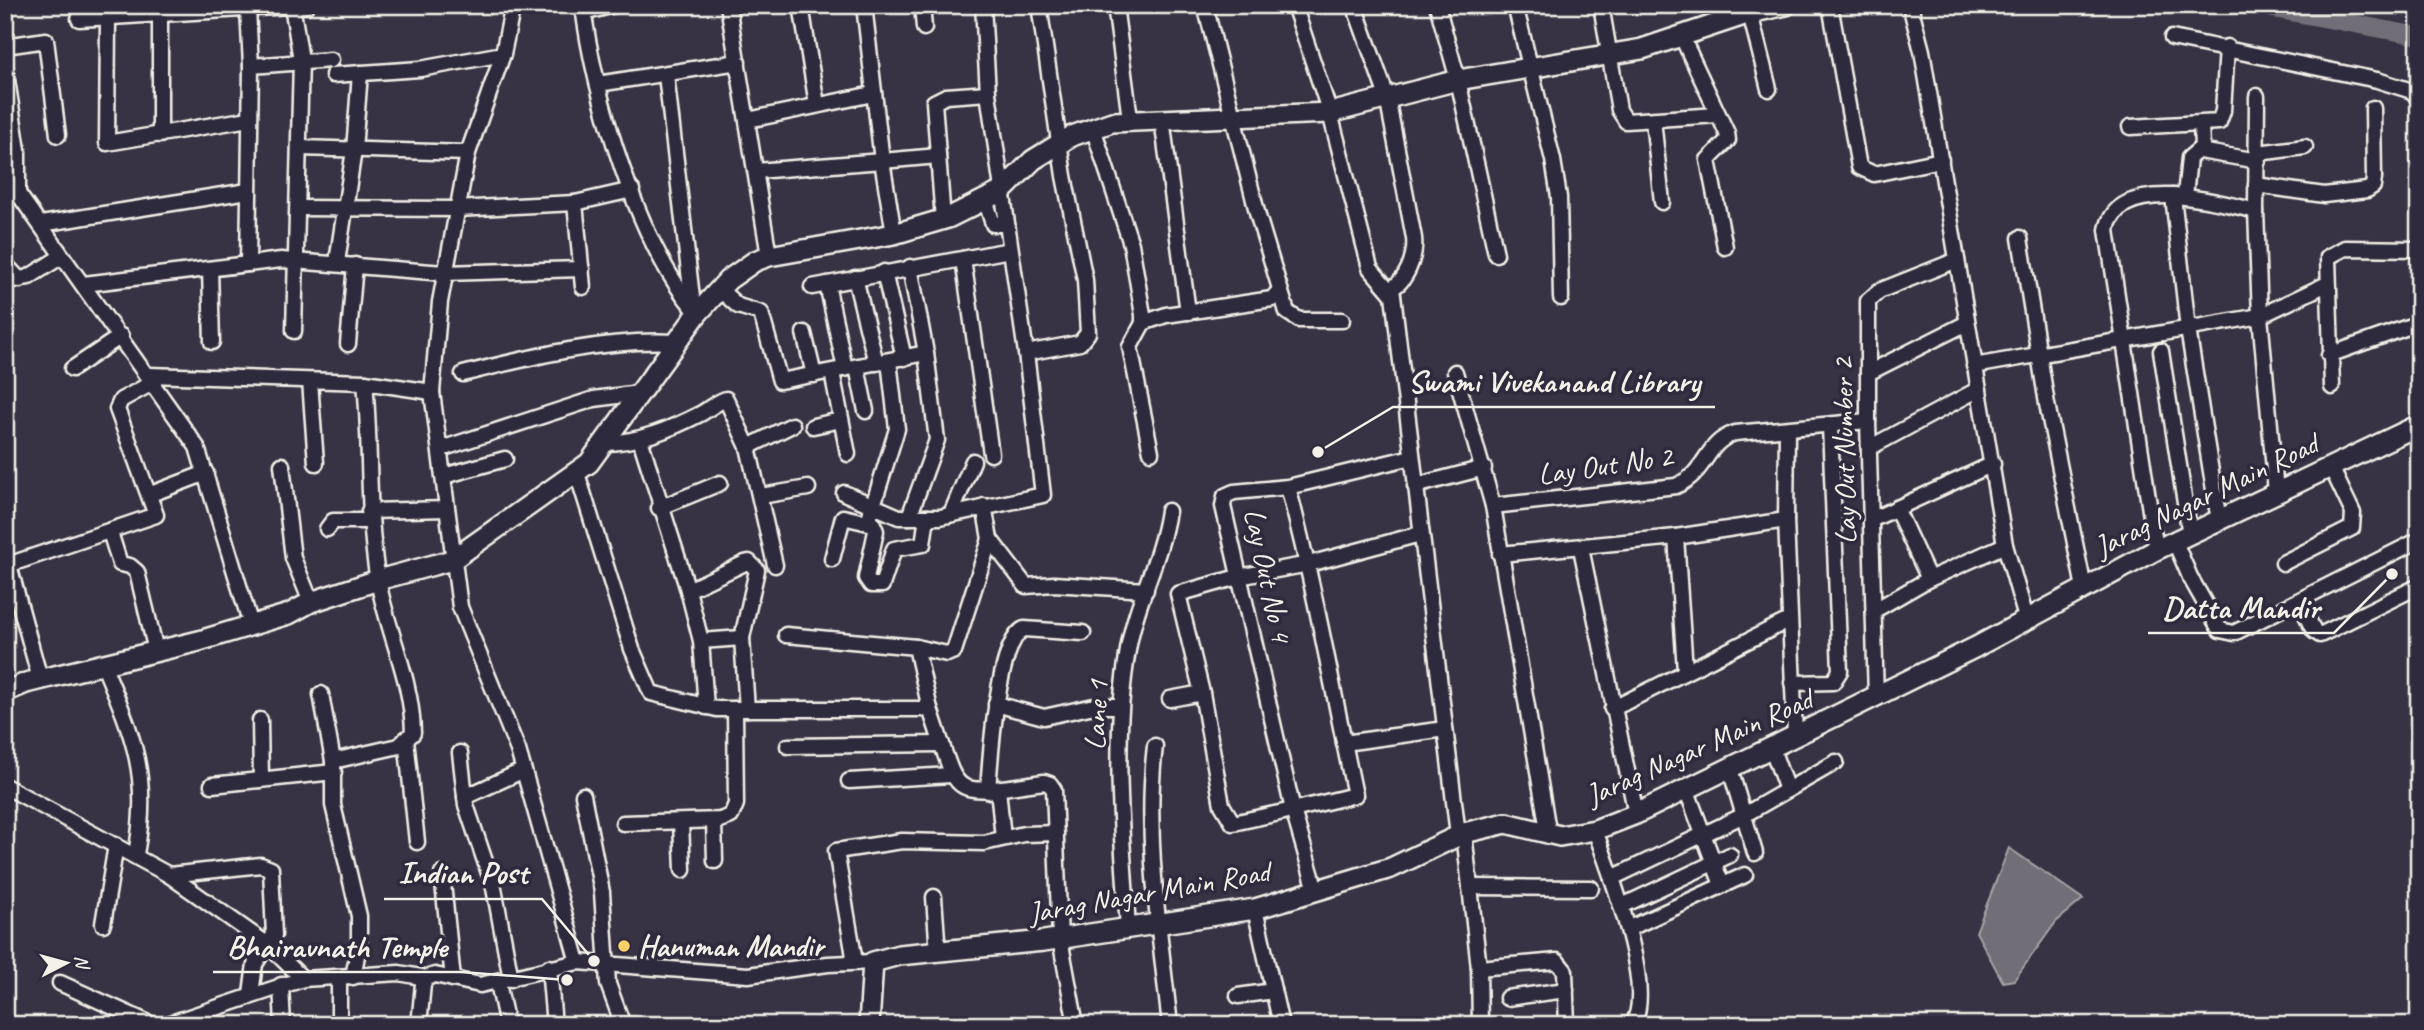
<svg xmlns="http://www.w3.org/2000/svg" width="2424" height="1030" font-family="Caveat,sans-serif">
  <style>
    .water { fill: #726e77; stroke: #a6a2a4; stroke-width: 2 }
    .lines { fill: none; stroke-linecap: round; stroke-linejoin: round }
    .river { stroke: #726e77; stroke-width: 18 }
    .minor-casing { stroke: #f4f1e8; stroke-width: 19 }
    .major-casing { stroke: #f4f1e8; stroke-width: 24 }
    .minor { stroke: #2f2a3d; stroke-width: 14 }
    .major { stroke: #2f2a3d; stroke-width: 19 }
    .poi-dot { fill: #ffd166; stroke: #2f2a3d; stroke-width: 2.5 }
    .labels { text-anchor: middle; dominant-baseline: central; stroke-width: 7; stroke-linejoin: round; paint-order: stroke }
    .street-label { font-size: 30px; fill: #f4f1e8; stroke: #2f2a3d }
    .poi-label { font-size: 30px; font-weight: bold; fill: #f4f1e8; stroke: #2f2a3d; text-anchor: start }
    .leader { fill: none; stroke: #f4f1e8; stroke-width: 2.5 }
    .callout-dot { fill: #f4f1e8; stroke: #2f2a3d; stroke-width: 2.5 }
    .callout-label { font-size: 32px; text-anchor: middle; font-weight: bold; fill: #f4f1e8; stroke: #2f2a3d; stroke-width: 7; stroke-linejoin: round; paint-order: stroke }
  </style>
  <rect width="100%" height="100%" fill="#373244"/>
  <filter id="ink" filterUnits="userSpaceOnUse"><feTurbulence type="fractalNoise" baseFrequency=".0143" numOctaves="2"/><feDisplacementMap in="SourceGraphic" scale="14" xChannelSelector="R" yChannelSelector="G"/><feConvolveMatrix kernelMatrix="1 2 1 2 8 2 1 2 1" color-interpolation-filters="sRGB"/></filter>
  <g filter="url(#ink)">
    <path class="water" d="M 2009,848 L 2083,899 L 2056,922 L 2014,980 L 2003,982 L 1976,932 Z"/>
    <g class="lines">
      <path class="river" d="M 2253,5 L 2419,36"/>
      <defs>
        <g id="minor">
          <path d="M 292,5 L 301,60 L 294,331"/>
          <path d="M 583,5 C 592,91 640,250 698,313"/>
          <path d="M 728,5 L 769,256"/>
          <path d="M 801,5 L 817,105"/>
          <path d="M 864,5 L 882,161 L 938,156"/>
          <path d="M 922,5 L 924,28"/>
          <path d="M 1115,5 L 1130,119"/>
          <path d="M 1205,5 L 1258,216 L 1287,312 L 1299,320 L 1342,320"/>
          <path d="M 1294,5 L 1330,113 L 1370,268 L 1393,295 L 1458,835"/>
          <path d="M 1354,5 L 1387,97 L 1414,238 C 1416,255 1407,282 1390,289"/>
          <path d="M 1437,5 L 1458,80 L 1496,254"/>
          <path d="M 1515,5 L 1553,160 L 1559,197 L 1561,298"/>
          <path d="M 1601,5 L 1619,110 L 1626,121 L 1718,115"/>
          <path d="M 1830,5 L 1859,167 L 1874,174 L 1941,160"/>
          <path d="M 1910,5 L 1922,51 L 2005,545 L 2026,618"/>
          <path d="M 248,9 L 251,66"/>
          <path d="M 583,13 L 614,5"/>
          <path d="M 1750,13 L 1769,89"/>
          <path d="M 160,15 L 160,135"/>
          <path d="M 79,19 L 307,5"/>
          <path d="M 108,19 L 107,143 L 249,119"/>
          <path d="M 1681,35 L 1727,133 L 1728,140 L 1708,160 L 1725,247"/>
          <path d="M 2172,38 L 2377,80 L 2412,91 L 2419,99"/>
          <path d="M 5,46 L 46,40 L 58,135"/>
          <path d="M 5,67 L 18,150 L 18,191"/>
          <path d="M 333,75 L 420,69 L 503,54"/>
          <path d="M 666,75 L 693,306"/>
          <path d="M 598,84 L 738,62"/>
          <path d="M 2257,96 L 2256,211 L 2260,316 L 2276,492"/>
          <path d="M 1162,119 L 1188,312"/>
          <path d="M 748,120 L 873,94"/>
          <path d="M 1653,120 L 1662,202"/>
          <path d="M 2130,127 L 2219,122 L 2223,111 L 2227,47"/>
          <path d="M 1093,128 L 1131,244 L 1143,315 L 1143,323 L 1130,347 L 1151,452"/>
          <path d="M 300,148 L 468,153"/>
          <path d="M 2200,151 L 2258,161"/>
          <path d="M 2258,153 L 2305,147"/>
          <path d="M 756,171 L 882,161 L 894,234"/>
          <path d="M 5,175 L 197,447 L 251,625"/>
          <path d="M 2256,185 L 2324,195 L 2367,190 L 2373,186 L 2374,178 L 2373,108"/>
          <path d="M 2173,196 L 2188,329 L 2219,521"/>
          <path d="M 2185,196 L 2189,158 L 2202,147 L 2201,125"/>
          <path d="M 986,202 L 993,224 L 1007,224"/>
          <path d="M 298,208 L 456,209 L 575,203"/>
          <path d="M 943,220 L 934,102 L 946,96 L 988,93"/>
          <path d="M 41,224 L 248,191"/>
          <path d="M 2020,238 L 2047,404 L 2084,588"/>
          <path d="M 963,259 L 991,454"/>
          <path d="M 337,262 L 354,150 L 360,73"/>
          <path d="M 5,264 L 20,280"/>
          <path d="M 248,264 L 251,66 L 331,60"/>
          <path d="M 210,269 L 212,342"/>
          <path d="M 884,272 L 904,358"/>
          <path d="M 855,278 L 876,363"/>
          <path d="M 5,282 L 29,277 L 62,256"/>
          <path d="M 84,284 L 281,260 L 444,273 L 582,269"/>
          <path d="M 827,284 L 845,369"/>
          <path d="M 583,287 L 575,203 L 632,190"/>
          <path d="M 812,287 L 1010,250"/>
          <path d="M 719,289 L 738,306 L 761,313 L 780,381 L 926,353"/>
          <path d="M 1143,323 L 1166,315 L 1272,299 L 1280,290"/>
          <path d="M 804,333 L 814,375"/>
          <path d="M 348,344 L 355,265"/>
          <path d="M 2161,351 L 2190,535"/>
          <path d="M 1026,353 L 1080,343 L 1088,333 L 1085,280 L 1064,176 L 1039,5"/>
          <path d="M 2329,355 L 2419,323"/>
          <path d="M 1974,366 L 2260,316 L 2327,284"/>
          <path d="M 857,367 L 866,411"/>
          <path d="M 72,369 L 121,336"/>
          <path d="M 832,372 L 848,454"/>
          <path d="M 1455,372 L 1493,506 L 1549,836"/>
          <path d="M 1868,373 L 1967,323"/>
          <path d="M 463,374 C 530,357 606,338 676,342"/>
          <path d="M 149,375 L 365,382 L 432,392 L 440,302 L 468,153 L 503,54 L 513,5"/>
          <path d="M 310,381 L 316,463"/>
          <path d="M 2332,387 L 2328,257 L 2345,248 L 2419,249"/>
          <path d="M 432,392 L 460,607 L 518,750 L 578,962"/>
          <path d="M 813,426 L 841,420"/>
          <path d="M 1787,431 L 1786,520 L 1795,735"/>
          <path d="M 640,439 L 688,590 L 701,641 L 706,707"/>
          <path d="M 603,443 C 638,443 671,429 702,413 C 710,408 717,402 726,399 L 748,447 L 775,565"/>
          <path d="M 748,447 L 792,425"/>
          <path d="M 1869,448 L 1979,389"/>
          <path d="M 441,449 L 594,399 L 639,393"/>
          <path d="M 282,465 L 293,558 L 311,602"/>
          <path d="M 577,473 L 632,649 L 651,693 L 717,709 L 930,709 C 962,800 944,796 1044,782 L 1050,784 L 1054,790 L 1060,939 L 1076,1025"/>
          <path d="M 444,476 L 505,459"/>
          <path d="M 1415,486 L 1484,468"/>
          <path d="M 1288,487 C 1315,588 1333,692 1355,795 L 1293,810 L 1223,506 L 1225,496 L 1234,492 L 1288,487 L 1412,457"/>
          <path d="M 844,493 L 899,517 L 940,517 L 1043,495 L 1026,353 L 988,93 L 983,5"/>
          <path d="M 151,494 L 206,473"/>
          <path d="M 761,496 L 808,488"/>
          <path d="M 984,506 L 990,539 L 1026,586 L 1054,584 L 1146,590"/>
          <path d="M 1493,506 L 1676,486 C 1708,472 1704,443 1735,433 L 1868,421"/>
          <path d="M 659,508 L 720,483"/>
          <path d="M 1896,508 L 1929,579"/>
          <path d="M 369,511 L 447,509"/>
          <path d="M 951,514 L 973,461"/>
          <path d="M 870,515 L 897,429 L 889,361"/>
          <path d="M 909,517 L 937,440 L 926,353 L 910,267"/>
          <path d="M 1871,520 L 1993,464"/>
          <path d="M 327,529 L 333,521 L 369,521"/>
          <path d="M 110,532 L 120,564 L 130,566 L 137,572 L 156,651"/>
          <path d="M 1676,537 L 1685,670"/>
          <path d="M 2175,542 L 2190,577 L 2220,630 L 2234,633 L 2419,540"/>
          <path d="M 1581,548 L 1636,814"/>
          <path d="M 2156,550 L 2107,230 C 2117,174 2220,202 2256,211"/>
          <path d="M 1500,554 L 1676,537 L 1786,520"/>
          <path d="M 832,559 L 843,517 L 873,524 L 876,531 L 866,578 L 871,585 L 882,585 L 894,549 L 923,544 L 927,517"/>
          <path d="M 2283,563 L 2352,528 L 2353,513 L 2331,467"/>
          <path d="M 9,565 L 40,679"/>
          <path d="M 5,566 L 156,515 L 117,409 L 121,400 L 154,382"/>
          <path d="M 688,590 L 745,563 L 749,562 L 757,570 L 742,638 L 747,709"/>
          <path d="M 2299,601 L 2314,631 L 2320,635 L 2419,586"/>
          <path d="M 1875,610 L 1929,579 L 2005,545"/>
          <path d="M 786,635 L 916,647 L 930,709"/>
          <path d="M 701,641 L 742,638"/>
          <path d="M 916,647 L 947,654 L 954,651 L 990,539"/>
          <path d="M 103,664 C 133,735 151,776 136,854"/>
          <path d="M 1792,683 L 1833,682 L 1840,671 L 1830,426"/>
          <path d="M 321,694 L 333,761 L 333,805 L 359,916 L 359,945 L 353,977"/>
          <path d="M 1876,698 L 1868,421 L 1868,301 L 1879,291 L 1957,260"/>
          <path d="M 1170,699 L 1202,693"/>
          <path d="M 996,704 L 1044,717 L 1094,706 L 1120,706"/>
          <path d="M 1612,709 L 1789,620"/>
          <path d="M 260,720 L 261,780"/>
          <path d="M 406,739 L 417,842"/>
          <path d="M 1344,743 L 1445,729"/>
          <path d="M 788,746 L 942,744"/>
          <path d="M 1155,746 C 1144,837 1160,934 1170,1025"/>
          <path d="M 1771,746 L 1787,790"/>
          <path d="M 460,753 L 466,805 L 494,888 L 511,979"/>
          <path d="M 333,761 L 399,746 L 413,733 C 412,677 386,630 377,575 C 367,511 371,447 365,382"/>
          <path d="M 1730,769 L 1755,853"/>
          <path d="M 849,781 L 951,775"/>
          <path d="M 212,785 L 334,772"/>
          <path d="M 5,786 L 169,875 L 268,945 L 303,979"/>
          <path d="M 998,789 L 1003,838"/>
          <path d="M 988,791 C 990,762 997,640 1024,629 L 1083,633"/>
          <path d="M 1687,791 L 1722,885"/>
          <path d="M 583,795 L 602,892 L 608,984 L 623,1025"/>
          <path d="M 465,797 L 522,771"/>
          <path d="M 714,821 L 715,861"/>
          <path d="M 681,822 L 683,870"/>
          <path d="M 623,823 L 720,820 L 731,816 L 736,804 L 735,709"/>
          <path d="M 1595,830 C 1608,868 1657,990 1632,1025"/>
          <path d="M 1464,833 L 1479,968 L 1480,1025"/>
          <path d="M 442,874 L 453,979"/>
          <path d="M 169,875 L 261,865 L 271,869 L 274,935 L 255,964 L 251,994"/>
          <path d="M 1612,878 L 1744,815 L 1836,762"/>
          <path d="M 1470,887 L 1591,888"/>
          <path d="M 1316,890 L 1293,810 L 1233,823 L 1222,805 L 1202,693 L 1178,594 L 1238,577 L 1309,564 L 1420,534"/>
          <path d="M 934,897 L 938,953"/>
          <path d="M 1622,906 L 1730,855"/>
          <path d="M 1255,909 L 1281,1025"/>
          <path d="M 103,924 L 116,845"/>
          <path d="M 1128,928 C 1122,835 1112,742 1128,650 C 1136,601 1160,562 1168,511"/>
          <path d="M 1630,928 L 1745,875"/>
          <path d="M 855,962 L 836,851 L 902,841 L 984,843 L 1024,834 L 1056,833"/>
          <path d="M 549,967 L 554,1025"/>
          <path d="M 1479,968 L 1557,961 L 1565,971 L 1567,1025"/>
          <path d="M 339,977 L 339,1025"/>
          <path d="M 60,983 L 153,1025"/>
          <path d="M 498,983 L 507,1025"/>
          <path d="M 281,985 L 283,1025"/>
          <path d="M 1238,996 L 1273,991"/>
          <path d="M 1507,998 L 1566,990"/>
          <path d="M 165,1025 L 303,979 L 399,973 L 426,978"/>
          <path d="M 419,1025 L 423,984 L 426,978 L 435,975 L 480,985 L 578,962 L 748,975 L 828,964 L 873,962"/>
        </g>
        <g id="major">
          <path d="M 5,692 L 26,683 L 199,641 L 289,614 L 311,602 L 378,580 L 452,560 L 589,463 L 698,313 L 728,280 L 755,261 L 769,256 L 894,234 L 948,218 L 1002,191 L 1033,160 L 1072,136 L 1112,122 L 1330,113 L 1458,80 L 1642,49 L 1750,13 L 1786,5"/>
          <path d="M 869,1025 L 873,962 L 899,955 L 1044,941 L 1255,909 L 1391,868 L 1464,833 L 1506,823 L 1560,836 L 1595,830 L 1636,814 L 1976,647 L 2156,550 L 2419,425"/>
        </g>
      </defs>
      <use href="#minor" class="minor-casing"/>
      <use href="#major" class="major-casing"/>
      <use href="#minor" class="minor"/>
      <use href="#major" class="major"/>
    </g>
  </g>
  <circle class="poi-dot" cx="624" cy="946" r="7"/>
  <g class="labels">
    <g class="street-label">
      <text transform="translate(1844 451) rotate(-91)">Lay Out Number 2</text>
      <text transform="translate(1605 465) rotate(-8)">Lay Out No 2</text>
      <text transform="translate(2206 495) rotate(-26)">Jarag Nagar Main Road</text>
      <text transform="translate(1268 575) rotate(78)">Lay Out No 4</text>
      <text transform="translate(1096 715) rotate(-87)">Lane 1</text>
      <text transform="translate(1699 747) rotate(-24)">Jarag Nagar Main Road</text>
      <text transform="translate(1149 892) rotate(-10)">Jarag Nagar Main Road</text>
    </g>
    <g class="poi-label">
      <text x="638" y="946">Hanuman Mandir</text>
    </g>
  </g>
  <path class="leader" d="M1318 452L1393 407H1715M2392 574L2334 633H2148M594 961L542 899H384M567 980L461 972H213"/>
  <g class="callout-dot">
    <circle cx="1318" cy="452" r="7"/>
    <circle cx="2392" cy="574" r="7"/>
    <circle cx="594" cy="961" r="7"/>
    <circle cx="567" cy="980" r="7"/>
  </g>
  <g class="callout-label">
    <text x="1554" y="392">Swami Vivekanand Library</text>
    <text x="2241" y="618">Datta Mandir</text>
    <text x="463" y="883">Indian Post</text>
    <text x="337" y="957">Bhairavnath Temple</text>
  </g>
  <rect width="2424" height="1030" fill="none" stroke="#2f2a3d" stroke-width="28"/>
  <rect x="14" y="14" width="2396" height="1002" fill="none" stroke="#f4f1e8" stroke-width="2.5" filter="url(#ink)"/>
  <g transform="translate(66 963) rotate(84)" stroke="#2f2a3d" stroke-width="5" paint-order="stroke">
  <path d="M0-5L12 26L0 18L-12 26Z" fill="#f4f1e8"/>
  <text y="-10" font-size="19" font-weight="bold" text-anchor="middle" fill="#f4f1e8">N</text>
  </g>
</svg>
